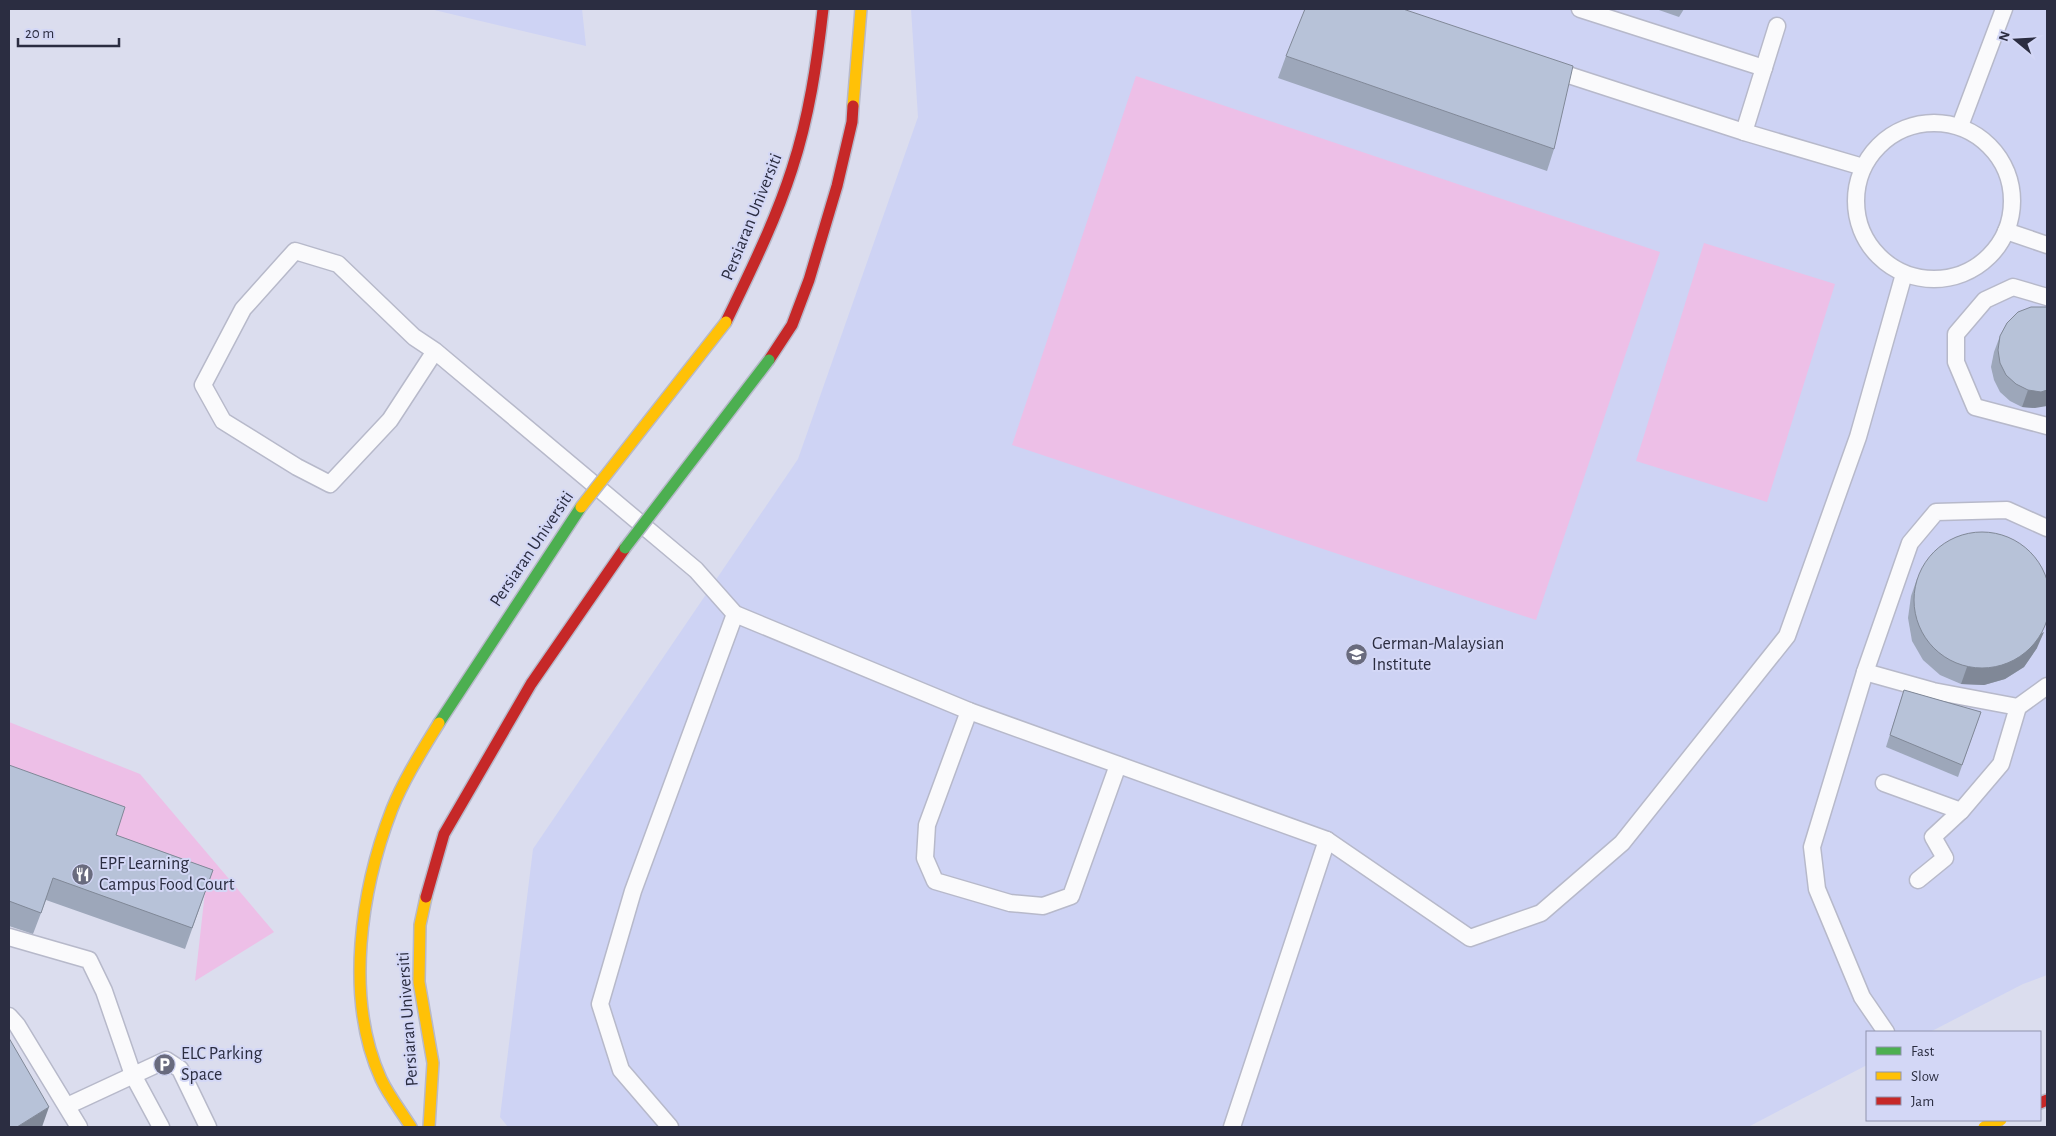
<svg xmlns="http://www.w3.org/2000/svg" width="2056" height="1136" font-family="'Alegreya Sans',sans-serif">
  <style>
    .built { fill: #ced3f4 }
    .green { fill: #edbfe7 }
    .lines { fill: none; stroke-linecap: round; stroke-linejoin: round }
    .lane-casing { stroke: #b7b9ca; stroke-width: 19 }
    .fast-casing { stroke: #b7b9ca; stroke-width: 14 }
    .slow-casing { stroke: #b7b9ca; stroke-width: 14 }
    .jam-casing { stroke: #b7b9ca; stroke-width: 14 }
    .lane { stroke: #fafafc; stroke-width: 16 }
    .fast { stroke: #4caf50; stroke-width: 11 }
    .slow { stroke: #ffc107; stroke-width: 11 }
    .jam { stroke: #c62828; stroke-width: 11 }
    .fast-bridge-casing { stroke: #b7b9ca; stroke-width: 14; stroke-linecap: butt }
    .slow-bridge-casing { stroke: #b7b9ca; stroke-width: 14; stroke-linecap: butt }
    .fast-bridge { stroke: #4caf50; stroke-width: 11 }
    .slow-bridge { stroke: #ffc107; stroke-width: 11 }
    .wall { fill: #9da7ba }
    .shaded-wall { fill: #808897 }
    .building { fill: #b7c2d8; stroke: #808897 }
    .labels { text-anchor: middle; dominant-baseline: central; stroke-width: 4; stroke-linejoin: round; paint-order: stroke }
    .street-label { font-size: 18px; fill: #2b2d41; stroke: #d3d7f6 }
    .poi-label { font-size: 18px; fill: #2b2d41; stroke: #d3d7f6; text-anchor: start }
  </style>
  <rect width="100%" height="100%" fill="#dbddee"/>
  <g class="built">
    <path d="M 430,9 L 582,9 L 586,46 Z"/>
    <path d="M 911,9 L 2047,9 L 2047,975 L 2023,984 L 1930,1032 L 1867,1032 L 1867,1065 L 1748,1127 L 508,1127 L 500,1117 L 533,849 L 798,459 L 918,117 Z"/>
  </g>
  <g class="green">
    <path d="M 1136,76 L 1660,252 L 1536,620 L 1012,445 Z"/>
    <path d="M 1704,243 L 1835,284 L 1767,502 L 1636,461 Z"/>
    <path d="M 9,722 L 140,774 L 274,932 L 195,981 L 205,892 L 9,790 Z"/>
  </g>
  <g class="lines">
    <defs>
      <g id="lane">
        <path d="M 1580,9 L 1764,68"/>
        <path d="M 1550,69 L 1744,132 L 1863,167"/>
        <circle cx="1934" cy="201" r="78"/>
        <path d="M 1960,126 L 2004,9"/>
        <path d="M 1744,132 L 1777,26"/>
        <path d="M 2006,231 L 2047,245"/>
        <path d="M 2047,297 L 2013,287 L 1985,300 L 1956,334 L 1956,362 L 1975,407 L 2047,426"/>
        <path d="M 435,351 L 390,420 L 330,484 L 297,467 L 223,421 L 203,385 L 243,309 L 295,251 L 338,264 L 414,337 L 435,351 L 696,570 L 735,614 L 969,711 L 1327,840 L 1470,938 L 1541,913 L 1622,843 L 1787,636 L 1858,437 L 1904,274"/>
        <path d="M 1865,672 L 1933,691 L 2018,707 L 2047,686"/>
        <path d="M 969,711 L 927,825 L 925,858 L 935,881 L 1010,903 L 1043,906 L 1071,896 L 1118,765"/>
        <path d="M 1884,783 L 1961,811 L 2001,764 L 2018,707"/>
        <path d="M 1918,880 L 1945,858 L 1933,837 L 1961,811"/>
        <path d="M 9,937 L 89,960 L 104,991 L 133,1075 L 161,1127"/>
        <path d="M 9,1016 L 17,1025 L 79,1127"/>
        <path d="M 1886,1032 L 1862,997 L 1817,889 L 1812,847 L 1865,672 L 1910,543 L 1936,512 L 2007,510 L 2047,528"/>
        <path d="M 67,1106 L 166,1060 L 180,1069 L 208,1127"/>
        <path d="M 670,1127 L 621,1070 L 600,1004 L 633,891 L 735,614"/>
        <path d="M 1232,1127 L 1327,840"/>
      </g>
      <path id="fast" d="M 439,723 L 581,507"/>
      <g id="slow">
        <path d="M 853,106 L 861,9"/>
        <path d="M 426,897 L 420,925 L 419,982 L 433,1063 L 429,1127"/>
        <path d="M 411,1127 C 401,1111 389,1096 381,1079 C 344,998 361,889 392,809 C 404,779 422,751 439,723"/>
      </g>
      <g id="jam">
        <path d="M 726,322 C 750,272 775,222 792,169 C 809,117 817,63 823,9"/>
        <path d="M 769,360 L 792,325 L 809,280 L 837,186 L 852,122 L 853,106"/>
        <path d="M 426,897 L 444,834 L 531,684 L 625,548"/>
        <path d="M 2040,1103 L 2047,1100"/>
      </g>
    </defs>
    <use href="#lane" class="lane-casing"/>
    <use href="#fast" class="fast-casing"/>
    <use href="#slow" class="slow-casing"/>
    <use href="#jam" class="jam-casing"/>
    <use href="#lane" class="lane"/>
    <use href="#fast" class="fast"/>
    <use href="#slow" class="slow"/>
    <use href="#jam" class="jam"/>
    <defs>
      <path id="fast-bridge" d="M 625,548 L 769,360"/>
      <g id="slow-bridge">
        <path d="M 581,507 L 726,322"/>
        <path d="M 1984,1127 L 2001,1120"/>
      </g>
    </defs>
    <use href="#fast-bridge" class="fast-bridge-casing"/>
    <use href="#slow-bridge" class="slow-bridge-casing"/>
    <use href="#fast-bridge" class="fast-bridge"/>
    <use href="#slow-bridge" class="slow-bridge"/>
  </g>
  <g class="wall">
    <path d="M 1656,9 L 1684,9 L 1679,17 Z"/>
    <path d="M 1286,56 L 1554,149 L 1547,171 L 1278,78 Z"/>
    <path d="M 2007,323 L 2035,408 L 2022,407 L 2010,401 L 2000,392 L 1994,380 L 1991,367 L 1994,352 L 2000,336 Z"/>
    <path d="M 1917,579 L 2037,648 L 2024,667 L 2005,679 L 1984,685 L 1961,684 L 1940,675 L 1923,660 L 1912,641 L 1908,618 L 1911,596 Z"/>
    <path d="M 1904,690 L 1981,712 L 1958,777 L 1886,747 Z"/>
    <path d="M 9,765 L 116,835 L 213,870 L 185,949 L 46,900 L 33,934 L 9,926 Z"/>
  </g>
  <g class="shaded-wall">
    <path d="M 2028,390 L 2047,390 L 2047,406 L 2035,408 L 2022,407 Z"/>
    <path d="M 2044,632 L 2037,648 L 2024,667 L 2005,679 L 1984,685 L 1961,684 L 1967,667 Z"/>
    <path d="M 49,1107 L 42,1127 L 17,1127 Z"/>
  </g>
  <g class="building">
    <path d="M 1305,9 L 1403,9 L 1573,66 L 1554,149 L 1286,56 Z"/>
    <path d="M 2031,307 L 2047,307 L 2047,390 L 2041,392 L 2028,390 L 2016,384 L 2006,375 L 2000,363 L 1998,350 L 2000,336 L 2007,323 L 2018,312 Z"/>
    <circle cx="1982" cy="600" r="68"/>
    <path d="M 1904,690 L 1981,712 L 1962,765 L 1890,735 Z"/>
    <path d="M 9,765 L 125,807 L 116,835 L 213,870 L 192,928 L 53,878 L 41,913 L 9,901 Z"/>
    <path d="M 9,1038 L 49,1107 L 17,1127 L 9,1127 Z"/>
  </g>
  <defs>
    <symbol id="university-disc" viewBox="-11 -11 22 22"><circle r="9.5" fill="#696b7e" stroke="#d3d7f6"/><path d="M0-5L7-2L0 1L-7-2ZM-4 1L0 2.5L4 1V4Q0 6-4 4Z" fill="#fff"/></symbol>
    <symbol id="restaurant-disc" viewBox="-11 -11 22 22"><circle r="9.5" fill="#696b7e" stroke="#d3d7f6"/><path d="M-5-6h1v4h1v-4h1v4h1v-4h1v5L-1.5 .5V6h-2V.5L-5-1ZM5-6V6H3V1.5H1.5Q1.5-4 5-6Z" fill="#fff"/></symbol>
    <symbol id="parking-disc" viewBox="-11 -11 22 22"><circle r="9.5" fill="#696b7e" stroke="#d3d7f6"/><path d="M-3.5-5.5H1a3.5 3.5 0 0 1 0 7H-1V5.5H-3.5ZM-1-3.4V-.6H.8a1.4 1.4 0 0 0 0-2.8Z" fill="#fff"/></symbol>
  </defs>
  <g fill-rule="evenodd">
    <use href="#university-disc" x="1344" y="642" width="25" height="25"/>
    <use href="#restaurant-disc" x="70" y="862" width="25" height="25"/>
    <use href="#parking-disc" x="152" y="1052" width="25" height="25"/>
  </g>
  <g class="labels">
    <g class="street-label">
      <text transform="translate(752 217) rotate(-68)">Persiaran Universiti</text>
      <text transform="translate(532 549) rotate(-56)">Persiaran Universiti</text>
      <text transform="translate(408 1019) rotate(-94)">Persiaran Universiti</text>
    </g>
    <g class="poi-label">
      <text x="1372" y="644">German-Malaysian<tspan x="1372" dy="21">Institute</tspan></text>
      <text x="99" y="864">EPF Learning<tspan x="99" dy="21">Campus Food Court</tspan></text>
      <text x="181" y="1054">ELC Parking<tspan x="181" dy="21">Space</tspan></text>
    </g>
  </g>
  <rect width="2056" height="1136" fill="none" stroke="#2b2d41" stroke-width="20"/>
  <rect x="1866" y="1031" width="175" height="90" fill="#d3d7f6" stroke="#9093ae"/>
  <rect x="1876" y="1047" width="25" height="8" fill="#4caf50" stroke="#9093ae"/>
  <text x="1911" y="1056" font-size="15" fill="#2b2d41">Fast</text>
  <rect x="1876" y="1072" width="25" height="8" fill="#ffc107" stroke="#9093ae"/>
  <text x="1911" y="1081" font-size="15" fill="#2b2d41">Slow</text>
  <rect x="1876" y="1097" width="25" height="8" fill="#c62828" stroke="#9093ae"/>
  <text x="1911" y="1106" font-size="15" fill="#2b2d41">Jam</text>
  <g transform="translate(2016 40) rotate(288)" stroke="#d3d7f6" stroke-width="4" paint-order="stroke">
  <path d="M0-4L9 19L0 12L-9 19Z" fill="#2b2d41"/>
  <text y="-8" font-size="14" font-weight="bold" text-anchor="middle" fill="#2b2d41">N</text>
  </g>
  <path d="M18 38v8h101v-8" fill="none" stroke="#2b2d41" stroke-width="2.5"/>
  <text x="25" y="38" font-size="15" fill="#2b2d41" stroke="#d3d7f6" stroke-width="4" paint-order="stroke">20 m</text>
</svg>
